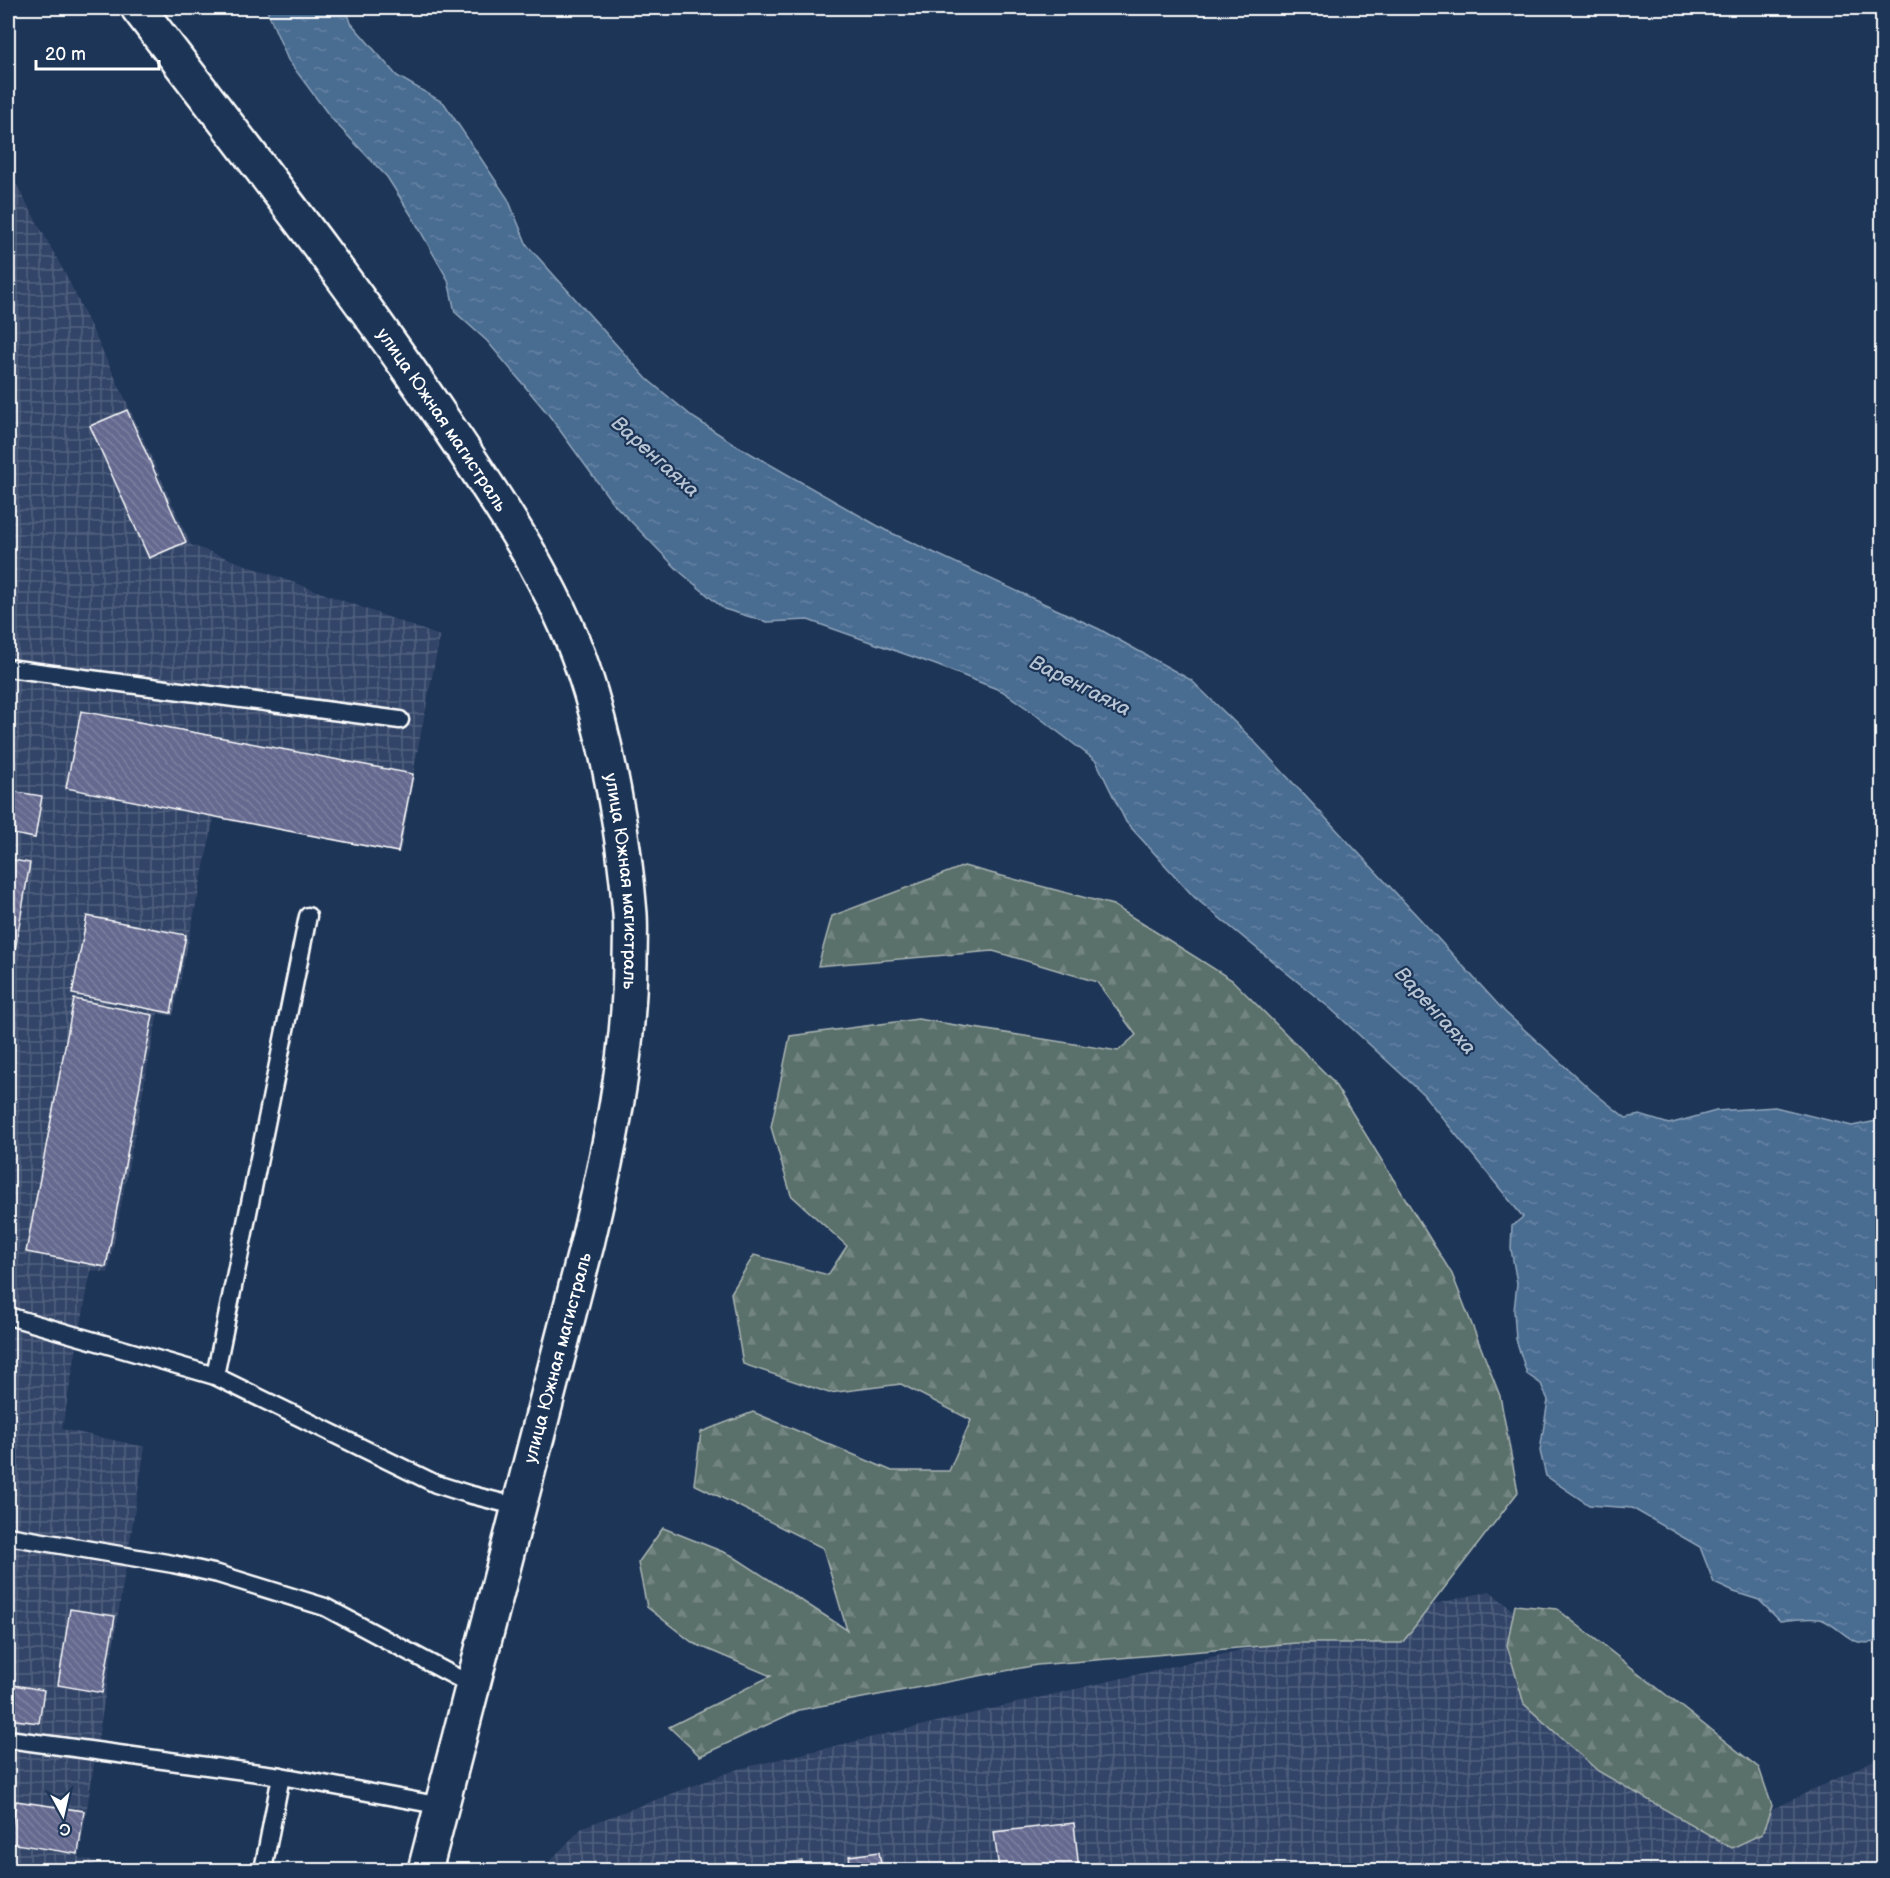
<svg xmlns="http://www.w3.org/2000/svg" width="1890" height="1878" font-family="'Balsamiq Sans',sans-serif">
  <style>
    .industrial { fill: url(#industrial-grid) }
    .forest { fill: url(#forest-firs); stroke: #acb7b5; stroke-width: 1.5 }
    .water { fill: url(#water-ripples); stroke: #92a7bd; stroke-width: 1.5 }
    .building { fill: url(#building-back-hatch); stroke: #fff; stroke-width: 1.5 }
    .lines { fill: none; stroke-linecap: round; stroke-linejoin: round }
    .service-casing { stroke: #fff; stroke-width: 21 }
    .trunk-casing { stroke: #fff; stroke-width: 38 }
    .service { stroke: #1d3557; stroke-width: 16 }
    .trunk { stroke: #1d3557; stroke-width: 33 }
    .labels { text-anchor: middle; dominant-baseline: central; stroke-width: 4.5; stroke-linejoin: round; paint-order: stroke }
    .street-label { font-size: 18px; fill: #fff; stroke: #1d3557 }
    .water-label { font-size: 20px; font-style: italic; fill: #b7c4d3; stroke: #1d3557 }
  </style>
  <defs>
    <pattern id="industrial-grid" width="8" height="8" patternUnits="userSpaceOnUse" patternTransform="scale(1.5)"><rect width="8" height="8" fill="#334568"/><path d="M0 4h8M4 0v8" fill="none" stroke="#52617f"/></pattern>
    <pattern id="forest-firs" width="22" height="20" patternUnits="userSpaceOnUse" patternTransform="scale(1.5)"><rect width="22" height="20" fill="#5a6f6b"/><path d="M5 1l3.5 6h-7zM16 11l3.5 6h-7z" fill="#738581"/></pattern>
    <pattern id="water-ripples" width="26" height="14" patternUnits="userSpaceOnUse" patternTransform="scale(1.5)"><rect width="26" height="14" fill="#4a6c91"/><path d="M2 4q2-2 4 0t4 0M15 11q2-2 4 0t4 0" fill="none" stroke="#6582a2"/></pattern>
    <pattern id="building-back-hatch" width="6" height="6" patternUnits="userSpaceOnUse" patternTransform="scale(1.5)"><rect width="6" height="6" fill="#65698f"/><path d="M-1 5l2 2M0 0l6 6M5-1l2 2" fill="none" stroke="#7c80a0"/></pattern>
  </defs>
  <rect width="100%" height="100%" fill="#1d3557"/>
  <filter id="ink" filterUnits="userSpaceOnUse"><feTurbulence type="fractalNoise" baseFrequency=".0167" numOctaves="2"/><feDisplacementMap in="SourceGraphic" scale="12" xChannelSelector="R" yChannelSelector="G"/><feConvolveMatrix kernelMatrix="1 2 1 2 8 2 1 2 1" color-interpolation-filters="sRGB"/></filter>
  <g filter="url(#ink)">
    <g class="industrial">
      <path d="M 8,169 L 67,277 L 123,394 L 191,545 L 440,636 L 413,774 L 414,776 L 400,853 L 214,818 L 173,1016 L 158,1013 L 108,1273 L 91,1270 L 62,1429 L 145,1447 L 79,1858 L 96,1861 L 94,1870 L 8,1870 Z"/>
      <path d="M 1490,1591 L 1755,1818 L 1882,1756 L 1882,1870 L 541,1870 L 583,1827 L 738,1769 Z"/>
    </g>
    <g class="forest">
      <path d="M 964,866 L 1113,905 L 1232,980 L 1332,1080 L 1452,1274 L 1500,1396 L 1518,1492 L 1402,1643 L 1296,1643 L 1037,1665 L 799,1710 L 700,1756 L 669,1727 L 771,1676 L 693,1643 L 647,1607 L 638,1563 L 663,1528 L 731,1555 L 847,1630 L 823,1548 L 694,1484 L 701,1432 L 753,1412 L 892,1471 L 949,1471 L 971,1420 L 901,1384 L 829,1393 L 743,1364 L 731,1293 L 754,1255 L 828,1275 L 847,1246 L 791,1195 L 771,1127 L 790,1036 L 918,1019 L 1118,1051 L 1136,1035 L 1097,982 L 993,951 L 818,966 L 832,916 Z"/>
      <path d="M 1515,1605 L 1557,1609 L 1759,1768 L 1772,1806 L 1762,1834 L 1732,1848 L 1598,1771 L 1524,1704 L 1507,1645 Z"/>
    </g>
    <path class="water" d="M 266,8 L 346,8 L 351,23 L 397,76 L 444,103 L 508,199 L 527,245 L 647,379 L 694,418 L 734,444 L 885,530 L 1099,629 L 1191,680 L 1251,738 L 1421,920 L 1505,1012 L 1592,1091 L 1626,1118 L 1640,1115 L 1669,1124 L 1716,1111 L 1775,1107 L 1852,1126 L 1882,1120 L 1882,1640 C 1850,1650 1848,1632 1823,1620 C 1815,1616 1790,1620 1780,1621 L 1759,1600 L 1734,1592 L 1714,1583 L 1700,1547 L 1632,1508 L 1589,1505 L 1546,1476 L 1540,1451 L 1548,1400 L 1541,1384 L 1527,1374 L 1516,1339 L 1514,1311 L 1517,1283 L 1511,1249 L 1512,1226 L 1523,1217 L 1423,1094 L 1331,1009 L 1194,897 L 1126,822 L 1096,761 L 1028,709 L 1002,691 L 936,665 L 808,620 L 767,622 L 724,609 L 679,571 L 612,502 L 548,414 L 487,341 L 455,312 L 448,280 L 413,218 L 387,177 L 331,118 L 288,60 Z"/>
    <g class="building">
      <path d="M 127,410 L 186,542 L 149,558 L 90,426 Z"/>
      <path d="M 81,711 L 413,774 L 398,852 L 66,788 Z"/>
      <path d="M 10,791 L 42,796 L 35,838 L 8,833 Z"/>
      <path d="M 8,859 L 30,863 L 10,979 L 8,979 Z"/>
      <path d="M 87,916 L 186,935 L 171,1013 L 72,994 Z"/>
      <path d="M 74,999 L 153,1015 L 106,1267 L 26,1252 Z"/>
      <path d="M 70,1609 L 115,1616 L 102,1693 L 58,1685 Z"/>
      <path d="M 8,1684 L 44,1690 L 39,1723 L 8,1719 Z"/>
      <path d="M 16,1801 L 84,1811 L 78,1854 L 9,1843 Z"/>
      <path d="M 1074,1823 L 1079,1870 L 999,1870 L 994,1832 Z"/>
      <path d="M 879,1852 L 882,1870 L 851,1870 L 849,1856 Z"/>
      <path d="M 802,1861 L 803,1870 L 739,1870 L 739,1869 Z"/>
      <path d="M 19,1863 L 65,1870 L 17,1870 Z"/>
    </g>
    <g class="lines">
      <defs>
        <g id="service">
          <path d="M 8,668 L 400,720"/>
          <path d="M 8,1316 L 215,1376 L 436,1484 L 468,1494 L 519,1507"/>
          <path d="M 215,1376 L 308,916"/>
          <path d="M 8,1536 L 173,1564 L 218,1574 L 325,1607 L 473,1686"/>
          <path d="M 8,1739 L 281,1776 L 442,1806"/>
          <path d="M 263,1870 L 281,1776"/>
        </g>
        <g id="trunk">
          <path id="s1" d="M 138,8 C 243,146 351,282 448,427 C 498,501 554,583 583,669 C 608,744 624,835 630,914 C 631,930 630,947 630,963 C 629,1059 609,1151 587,1244 L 425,1870"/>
        </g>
      </defs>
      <use href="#service" class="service-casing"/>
      <use href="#trunk" class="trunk-casing"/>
      <use href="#service" class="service"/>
      <use href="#trunk" class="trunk"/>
    </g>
  </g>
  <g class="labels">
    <g class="street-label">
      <text stroke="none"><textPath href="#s1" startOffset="512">улица Южная магистраль</textPath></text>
      <text stroke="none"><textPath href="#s1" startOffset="1016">улица Южная магистраль</textPath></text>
      <text transform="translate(558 1358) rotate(-75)">улица Южная магистраль</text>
    </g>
    <g class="water-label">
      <text transform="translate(655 457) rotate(42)">Варенгаяха</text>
      <text transform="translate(1080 686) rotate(27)">Варенгаяха</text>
      <text transform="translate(1435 1011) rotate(48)">Варенгаяха</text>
    </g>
  </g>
  <rect width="1890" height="1878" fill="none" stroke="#1d3557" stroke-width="30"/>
  <rect x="15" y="15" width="1860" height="1848" fill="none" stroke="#fff" stroke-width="2" filter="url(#ink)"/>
  <g transform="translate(63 1815) rotate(172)" stroke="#1d3557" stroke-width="4.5" paint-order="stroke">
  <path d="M0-4.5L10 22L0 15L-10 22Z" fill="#ffffff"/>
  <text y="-9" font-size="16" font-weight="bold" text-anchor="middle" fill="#ffffff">С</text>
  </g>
  <path d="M36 60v9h123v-9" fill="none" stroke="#ffffff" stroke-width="3"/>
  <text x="45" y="60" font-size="18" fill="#ffffff" stroke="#1d3557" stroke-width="4.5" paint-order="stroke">20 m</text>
</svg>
